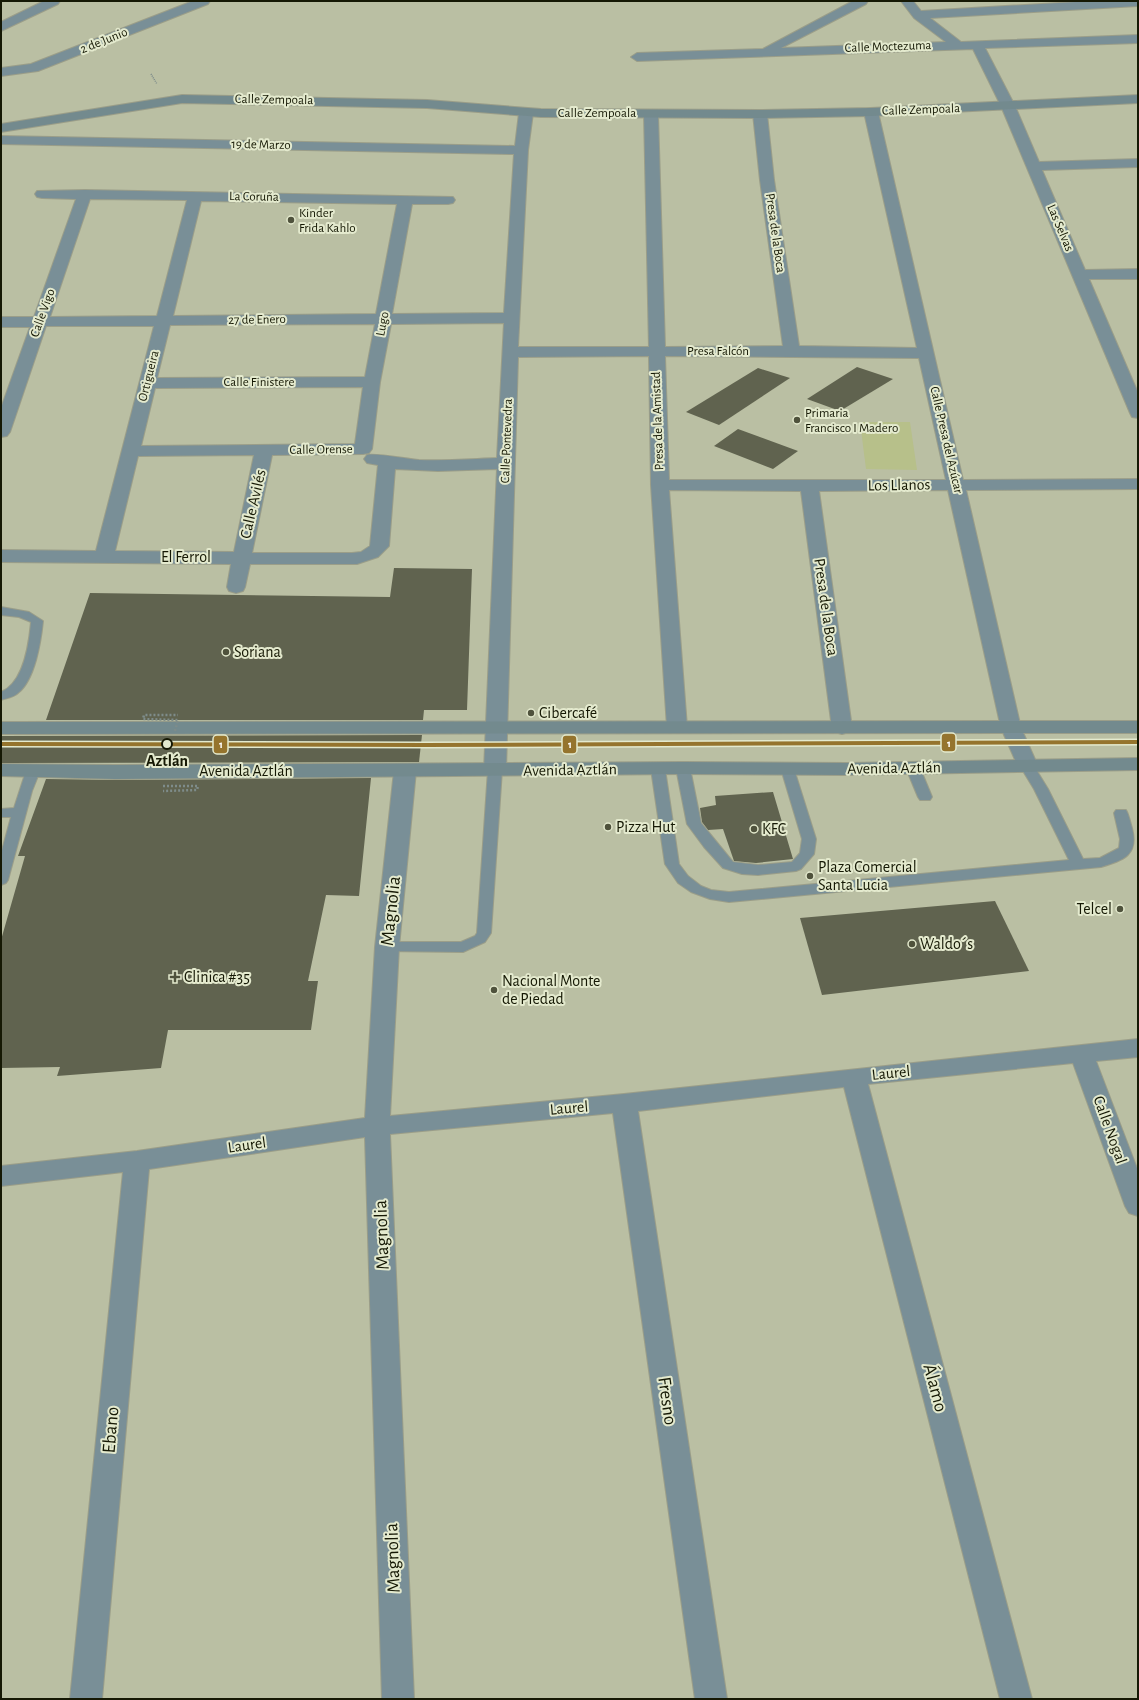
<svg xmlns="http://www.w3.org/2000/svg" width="1139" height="1700" font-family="'Alegreya Sans',sans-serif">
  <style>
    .green { fill: #b7c08a }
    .building { fill: #60634f }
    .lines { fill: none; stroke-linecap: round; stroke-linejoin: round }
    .lane-casing { stroke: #9b9e89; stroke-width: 2 }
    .street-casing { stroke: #9b9e89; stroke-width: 2 }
    .secondary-casing { stroke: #9b9e89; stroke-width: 2 }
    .path { stroke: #7e8c8a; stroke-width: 1.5; stroke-dasharray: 1 1; stroke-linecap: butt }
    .lane { fill: #798f97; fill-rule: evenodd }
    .street { fill: #798f97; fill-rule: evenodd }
    .secondary { fill: #738a8e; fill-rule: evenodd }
    .path-bridge { stroke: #7e8c8a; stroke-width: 2.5; stroke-dasharray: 2 2; stroke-linecap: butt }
    .metro-1-casing { stroke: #e4eace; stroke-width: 7 }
    .metro-1 { stroke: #95742d; stroke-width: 4 }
    .poi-dot { fill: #4f523c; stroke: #e4eace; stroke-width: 1.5 }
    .stop-dot { fill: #e4eace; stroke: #151804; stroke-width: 2 }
    .labels { text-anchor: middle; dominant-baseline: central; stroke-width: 4; stroke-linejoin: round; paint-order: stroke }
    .far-street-label { font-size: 13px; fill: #151804; stroke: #e4eace }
    .far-poi-label { font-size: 13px; fill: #151804; stroke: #e4eace; text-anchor: start }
    .street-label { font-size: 16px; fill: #151804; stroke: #e4eace }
    .poi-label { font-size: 16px; fill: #151804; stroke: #e4eace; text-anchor: start }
    .stop-label { font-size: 16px; font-weight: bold; fill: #151804; stroke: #e4eace }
    .near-street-label { font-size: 19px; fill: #151804; stroke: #e4eace }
    .line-badge { stroke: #e4eace; stroke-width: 1.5 }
    .badge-label { font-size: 11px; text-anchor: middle; font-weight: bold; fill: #fff }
  </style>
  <rect width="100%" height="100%" fill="#babfa3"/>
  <path class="green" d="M 860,422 L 910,422 L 917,470 L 866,469 Z"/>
  <g class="building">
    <path d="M 857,367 L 893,379 L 840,411 L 807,399 Z"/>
    <path d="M 758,368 L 790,378 L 719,425 L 686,412 Z"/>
    <path d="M 738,429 L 798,451 L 773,469 L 714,446 Z"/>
    <path d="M 394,568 L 472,569 L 467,710 L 424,710 L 423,720 L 46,720 L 90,593 L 390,597 Z"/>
    <path d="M 422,735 L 419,762 L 1,763 L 1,736 Z"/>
    <path d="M 371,778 L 359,896 L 326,895 L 308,981 L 318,981 L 311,1030 L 168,1030 L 161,1068 L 57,1076 L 60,1067 L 1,1068 L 1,940 L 25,856 L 18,856 L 46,779 L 115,780 Z"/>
    <path d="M 773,792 L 793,859 L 756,863 L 734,861 L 723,829 L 708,830 L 702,822 L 700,808 L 716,805 L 715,796 Z"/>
    <path d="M 995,901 L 1029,971 L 822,995 L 800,918 Z"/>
  </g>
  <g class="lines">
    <defs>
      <g id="lane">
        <path d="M 1,607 L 29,612 L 43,621 C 41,641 35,680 18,693 C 14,697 7,698 1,700 L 1,692 C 24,683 29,644 31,622 L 19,617 L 1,615 Z"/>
        <path d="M 1027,762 L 1032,763 L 1048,789 L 1083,859 L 1100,858 L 1119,848 L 1120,839 L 1114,813 L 1116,810 L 1126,810 C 1129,815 1130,822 1132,828 C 1139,855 1124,860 1101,867 L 729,902 L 710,899 L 691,892 L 678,883 L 665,864 L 651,769 L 653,766 L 663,766 L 665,769 L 679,864 L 688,876 L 701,886 L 711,890 L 729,892 L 1069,860 L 1034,789 L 1020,766 L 1022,763 Z"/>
        <path d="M 683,764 L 688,765 L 690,768 L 701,823 L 733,862 L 758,865 L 792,862 L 800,853 L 802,839 L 781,769 L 783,766 L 793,766 L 816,839 L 814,854 L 801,869 L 796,871 L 758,875 L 742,874 L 723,868 L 704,847 L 687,824 L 676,768 L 678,765 Z"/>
        <path d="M 913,764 L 918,765 L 920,768 L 932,797 L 930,800 L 920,800 L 918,797 L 906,768 L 908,765 Z"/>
        <path d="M 495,766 L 500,767 L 502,770 L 491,933 L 485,942 L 463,952 L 382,951 L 380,947 L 382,943 L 387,942 L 461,942 L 475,936 L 477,933 L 488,770 L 490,767 Z"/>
        <path d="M 33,767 L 38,768 L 40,771 L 32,791 L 8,880 L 6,883 L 1,885 L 1,854 L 11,817 L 1,817 L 1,809 L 14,808 L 26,771 L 28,768 Z"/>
      </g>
      <g id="street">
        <path d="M 44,1 L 60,1 L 58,4 L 1,31 L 1,22 Z"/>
        <path d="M 193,1 L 210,1 L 208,4 L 38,71 L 1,76 L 1,68 L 31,64 Z"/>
        <path d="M 853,1 L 868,1 L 866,4 L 781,48 L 946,42 L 914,18 L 901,1 L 913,1 L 921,11 L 1093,1 L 1138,1 L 1138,6 L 930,18 L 961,42 L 1138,35 L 1138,43 L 985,48 L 1015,106 L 1039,162 L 1138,159 L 1138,167 L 1042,170 L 1085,270 L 1138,269 L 1138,279 L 1089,279 L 1138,393 L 1138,418 L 1132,417 L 1130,413 L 1001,106 L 973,49 L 637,61 L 631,57 L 637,53 L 763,49 Z"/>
        <path d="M 871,108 L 876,109 L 878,112 L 963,480 L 1138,479 L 1138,489 L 966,490 L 1021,728 L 1038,766 L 1034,771 L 1027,772 L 1020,771 L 1001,728 L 948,490 L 819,491 L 852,728 L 849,732 L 842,734 L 835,732 L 832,728 L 801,491 L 669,490 L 687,727 L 684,731 L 677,733 L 670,731 L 667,727 L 651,485 L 649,356 L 518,357 L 506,770 L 502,775 L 495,776 L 488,775 L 484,770 L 497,469 L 438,471 L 395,469 L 389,546 L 378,557 L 357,564 L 250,564 L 245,587 L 243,591 L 236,593 L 229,591 L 227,587 L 231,564 L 1,562 L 1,550 L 96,551 L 154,326 L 46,326 L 10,432 L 7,436 L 1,437 L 1,408 L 30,327 L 1,327 L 1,317 L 34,317 L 76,199 L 42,198 L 37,197 L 35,194 L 37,191 L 85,190 L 453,197 L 455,200 L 453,203 L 448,204 L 412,204 L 392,314 L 504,313 L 514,154 L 1,144 L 1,136 L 515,146 L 519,113 L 521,110 L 531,110 L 533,113 L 528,150 L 518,347 L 649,347 L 644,114 L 646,111 L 656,111 L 658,114 L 665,347 L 783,346 L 760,180 L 753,114 L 755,111 L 765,111 L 767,114 L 774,180 L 799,346 L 917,348 L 864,112 L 866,109 ZM 90,199 L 187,200 L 157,316 L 50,317 ZM 201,201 L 397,204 L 376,314 L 173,316 ZM 504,323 L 497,458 C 471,459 445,461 419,460 C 406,459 377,453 367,455 L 364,459 L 367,463 L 378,465 L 370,546 L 361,552 L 352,553 L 252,553 L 272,455 L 363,454 L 369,453 L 372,449 L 380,382 L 391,324 ZM 375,324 L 365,377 L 157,378 L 170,325 ZM 665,356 L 919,358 L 946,480 L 669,480 ZM 363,387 L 355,444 L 141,446 L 155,388 ZM 254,455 L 234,552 L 115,551 L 138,456 Z"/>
        <path d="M 405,765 L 412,766 L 416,771 L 399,947 L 390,1116 L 624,1094 L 1138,1039 L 1138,1057 L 1096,1061 L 1138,1171 L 1138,1216 L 1129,1213 L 1125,1206 L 1073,1063 L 868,1084 L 1032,1699 L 1000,1699 L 844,1087 L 638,1111 L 727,1699 L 695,1699 L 613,1113 L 390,1134 L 414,1699 L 382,1699 L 365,1137 L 149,1169 L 102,1699 L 70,1699 L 123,1172 L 1,1186 L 1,1166 L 137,1151 L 365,1118 L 375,947 L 394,771 L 398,766 Z"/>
      </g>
      <g id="secondary">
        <path d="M 182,95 L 427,100 L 541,109 L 760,110 L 871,108 L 1138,95 L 1138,103 L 871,116 L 760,118 L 541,117 L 427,108 L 182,103 L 1,132 L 1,124 Z"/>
        <path d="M 1138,721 L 1138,733 L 1,734 L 1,722 Z"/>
        <path d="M 1138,758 L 1138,770 L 847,775 L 683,774 L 115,779 L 1,776 L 1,764 L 115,765 L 683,762 L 847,763 Z"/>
      </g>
    </defs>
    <use href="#lane" class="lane-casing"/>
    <use href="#street" class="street-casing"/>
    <use href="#secondary" class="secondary-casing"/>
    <path class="path" d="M 151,74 L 157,84"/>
    <use href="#lane" class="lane"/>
    <use href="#street" class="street"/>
    <use href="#secondary" class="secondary"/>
    <g class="path-bridge">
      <path d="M 175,731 L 178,720 L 143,719 L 144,715 L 178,715"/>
      <path d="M 163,786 L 198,786 L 197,790 L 163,791"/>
    </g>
    <defs>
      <path id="metro-1" d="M 1,744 L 424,745 L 1138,742"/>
    </defs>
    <use href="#metro-1" class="metro-1-casing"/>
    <use href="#metro-1" class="metro-1"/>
  </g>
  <g class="poi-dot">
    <circle cx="291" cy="220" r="4"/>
    <circle cx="797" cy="420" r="4"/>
    <circle cx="226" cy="652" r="4"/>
    <circle cx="531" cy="713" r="4"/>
    <circle cx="608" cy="827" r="4"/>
    <circle cx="754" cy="829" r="4"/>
    <circle cx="810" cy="876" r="4"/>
    <circle cx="1120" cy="909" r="4"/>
    <circle cx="912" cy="944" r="4"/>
    <path d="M173 971h4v4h4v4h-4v4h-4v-4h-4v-4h4z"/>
    <circle cx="494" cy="990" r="4"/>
  </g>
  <circle class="stop-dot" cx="167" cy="744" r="5"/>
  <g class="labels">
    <g class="far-street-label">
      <text transform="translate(104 41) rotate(-22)">2 de Junio</text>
      <text transform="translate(888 47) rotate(-2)">Calle Moctezuma</text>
      <text transform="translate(274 100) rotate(1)">Calle Zempoala</text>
      <text transform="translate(921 110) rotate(-2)">Calle Zempoala</text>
      <text x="597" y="113">Calle Zempoala</text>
      <text transform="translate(261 145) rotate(1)">19 de Marzo</text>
      <text transform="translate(254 197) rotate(1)">La Coruña</text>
      <text transform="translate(1060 228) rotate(67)">Las Selvas</text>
      <text transform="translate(775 233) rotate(82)">Presa de la Boca</text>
      <text transform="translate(43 313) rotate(-70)">Calle Vigo</text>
      <text transform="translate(257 320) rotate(-1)">27 de Enero</text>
      <text transform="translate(383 324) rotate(-79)">Lugo</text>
      <text x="718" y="351">Presa Falcón</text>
      <text transform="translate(149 376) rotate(-76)">Ortigueira</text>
      <text x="259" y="382">Calle Finistere</text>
      <text transform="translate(658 421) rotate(-92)">Presa de la Amistad</text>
      <text transform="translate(946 440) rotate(77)">Calle Presa del Azúcar</text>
      <text transform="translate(507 441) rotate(-88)">Calle Pontevedra</text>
      <text transform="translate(321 450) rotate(-1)">Calle Orense</text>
    </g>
    <g class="far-poi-label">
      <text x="299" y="213">Kinder<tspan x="299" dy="15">Frida Kahlo</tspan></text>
      <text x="805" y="413">Primaria<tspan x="805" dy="15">Francisco I Madero</tspan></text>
    </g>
    <g class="street-label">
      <text transform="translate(899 485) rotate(-1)">Los Llanos</text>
      <text transform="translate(253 504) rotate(-77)">Calle Avilés</text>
      <text x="186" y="557">El Ferrol</text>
      <text transform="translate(826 607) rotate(82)">Presa de la Boca</text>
      <text transform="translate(894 768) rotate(-1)">Avenida Aztlán</text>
      <text transform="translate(570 770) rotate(-1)">Avenida Aztlán</text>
      <text x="246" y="771">Avenida Aztlán</text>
      <text transform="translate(891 1073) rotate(-6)">Laurel</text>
      <text transform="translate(569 1108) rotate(-5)">Laurel</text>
      <text transform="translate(1110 1130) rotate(70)">Calle Nogal</text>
      <text transform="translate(247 1145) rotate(-8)">Laurel</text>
    </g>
    <g class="poi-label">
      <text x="234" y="652">Soriana</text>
      <text x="539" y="713">Cibercafé</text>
      <text x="616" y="827">Pizza Hut</text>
      <text x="762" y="829">KFC</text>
      <text x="818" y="867">Plaza Comercial<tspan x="818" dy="18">Santa Lucia</tspan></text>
      <text x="1112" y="909" text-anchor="end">Telcel</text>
      <text x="920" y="944">Waldo´s</text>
      <text x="184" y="977">Clinica #35</text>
      <text x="502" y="981">Nacional Monte<tspan x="502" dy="18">de Piedad</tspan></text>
    </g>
    <g class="stop-label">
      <text x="167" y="761">Aztlán</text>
    </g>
    <g class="near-street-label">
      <text transform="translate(391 911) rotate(-84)">Magnolia</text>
      <text transform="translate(382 1235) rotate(-92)">Magnolia</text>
      <text transform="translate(935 1388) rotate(75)">Álamo</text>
      <text transform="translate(667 1401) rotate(82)">Fresno</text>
      <text transform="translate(111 1430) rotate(-85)">Ebano</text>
      <text transform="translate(393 1558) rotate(-92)">Magnolia</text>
    </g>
  </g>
  <g class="line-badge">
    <rect x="941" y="733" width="15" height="19" rx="4" fill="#95742d"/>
    <rect x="562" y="735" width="15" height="19" rx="4" fill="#95742d"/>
    <rect x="213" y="735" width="15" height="19" rx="4" fill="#95742d"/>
  </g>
  <g class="badge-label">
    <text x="949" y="747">1</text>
    <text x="570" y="748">1</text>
    <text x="221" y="748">1</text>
  </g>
  <rect width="1139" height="1700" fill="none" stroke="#151804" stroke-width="4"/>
</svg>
